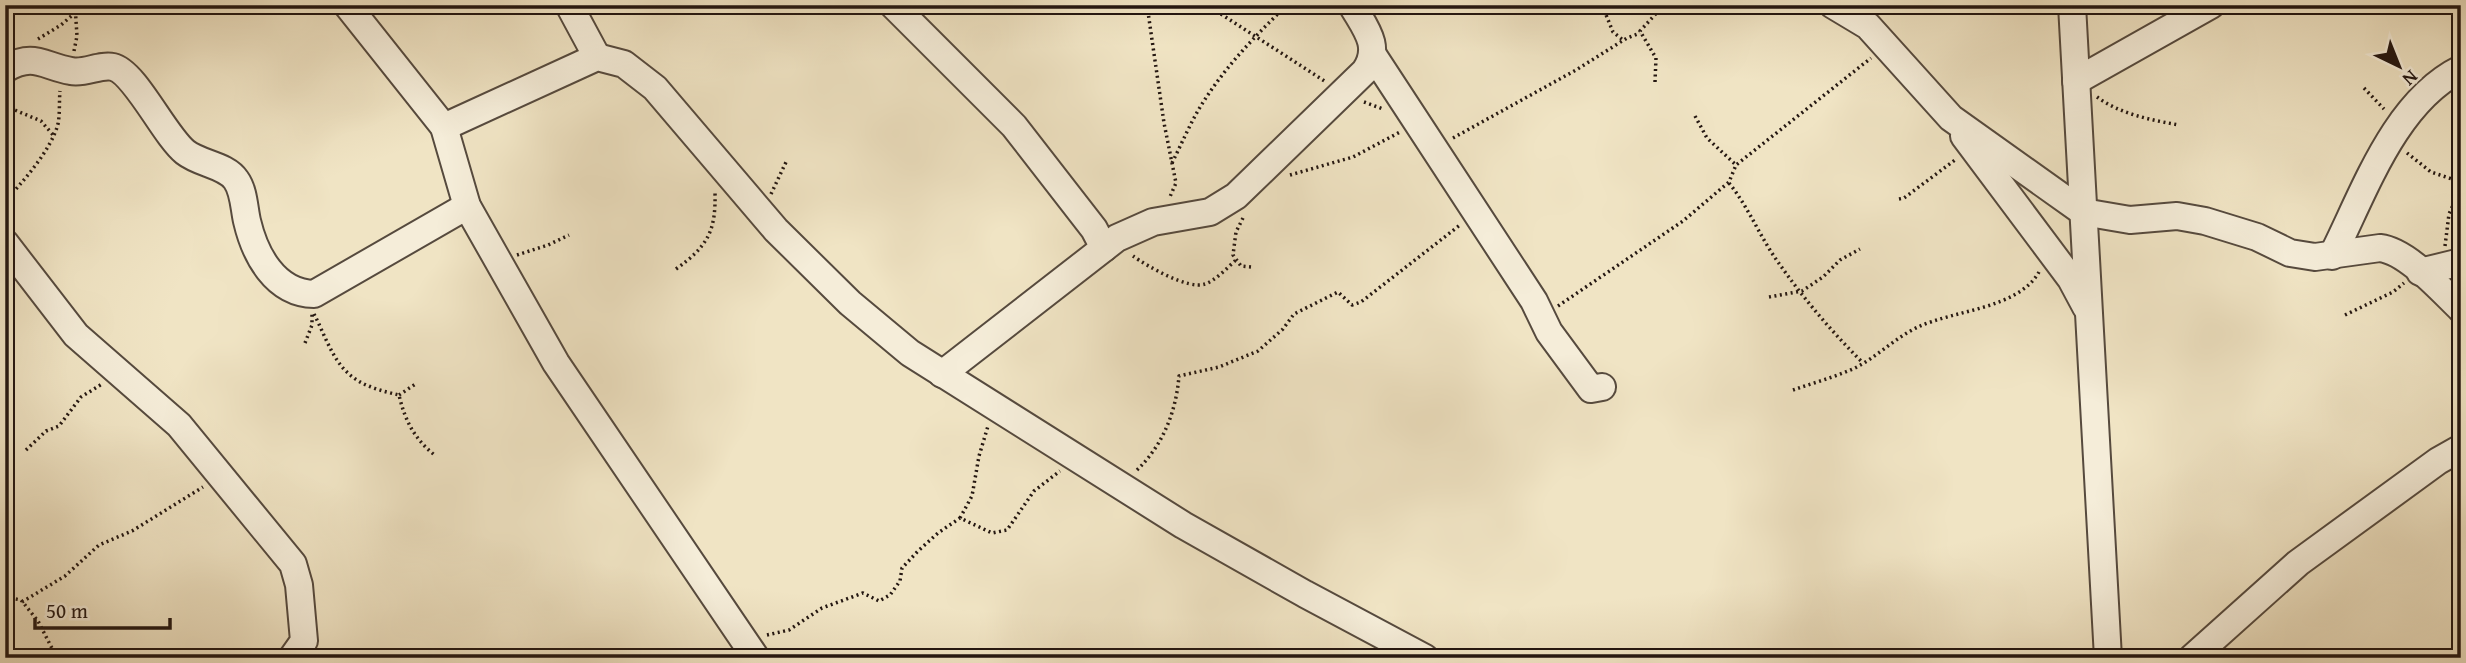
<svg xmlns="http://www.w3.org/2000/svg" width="2466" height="663" font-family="'Gentium Book Plus',serif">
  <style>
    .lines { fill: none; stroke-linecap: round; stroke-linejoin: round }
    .minor-casing { stroke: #564a3e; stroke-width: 30 }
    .path { stroke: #231611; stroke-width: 3.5; stroke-dasharray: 2 3.5; stroke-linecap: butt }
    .minor { stroke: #f5edd9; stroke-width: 26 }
  </style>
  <rect width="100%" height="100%" fill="#f0e4c4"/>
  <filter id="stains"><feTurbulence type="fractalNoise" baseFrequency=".00286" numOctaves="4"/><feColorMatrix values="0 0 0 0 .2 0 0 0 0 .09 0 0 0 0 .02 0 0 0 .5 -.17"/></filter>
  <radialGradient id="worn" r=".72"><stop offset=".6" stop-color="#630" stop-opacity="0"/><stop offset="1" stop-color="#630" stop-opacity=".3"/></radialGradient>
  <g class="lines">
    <defs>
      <g id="minor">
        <path d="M 347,5 L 444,127 L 467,206 L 556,363 L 756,658"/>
        <path d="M 569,5 L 597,57"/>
        <path d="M 893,5 L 1014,126 L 1094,229 L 1104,248"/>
        <path d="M 1833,5 L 1868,26 L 1951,118 L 2083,212 L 2130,220 L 2177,216 L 2205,221 L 2257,237 L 2290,253 L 2315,257 L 2380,248 C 2407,251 2441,290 2461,309"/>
        <path d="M 2072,5 L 2108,658"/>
        <path d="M 1373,55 L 1534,301 L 1549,332 L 1591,389 L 1602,387"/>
        <path d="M 5,69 C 34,52 43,66 71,71 C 85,74 100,64 113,67 C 135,72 164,135 185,152 C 200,164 226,165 236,180 C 244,191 244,208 247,221 C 255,255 275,293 314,294 L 467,206"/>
        <path d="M 2076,81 L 2211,5"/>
        <path d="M 444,127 L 597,57 L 624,64 L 655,88 L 776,230 L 850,303 L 910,353 L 1183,525 L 1305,594 L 1425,658"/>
        <path d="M 1964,136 L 2071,279 L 2086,307"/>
        <path d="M 5,243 L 76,335 L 179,425 L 293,564 L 299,585 L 304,641 L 292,658"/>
        <path d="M 2332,256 C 2364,193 2394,102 2461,69"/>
        <path d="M 2420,272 L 2461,262"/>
        <path d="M 942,374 L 1117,238 L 1153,222 L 1210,212 L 1236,196 L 1365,71 C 1382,46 1365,28 1352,5"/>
        <path d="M 2192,658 L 2298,563 L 2438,461 L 2461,448"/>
      </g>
    </defs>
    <use href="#minor" class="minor-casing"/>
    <g class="path">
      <path d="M 1147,5 L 1164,123 L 1176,183 L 1169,199"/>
      <path d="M 1207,5 L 1326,82"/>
      <path d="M 1602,5 L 1613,32 L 1623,40"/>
      <path d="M 38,39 L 61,25 L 76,12"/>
      <path d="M 74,51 L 77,36 L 75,5"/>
      <path d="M 1655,82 L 1656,58 L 1640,31 L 1664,5"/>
      <path d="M 2364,88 L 2384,109"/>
      <path d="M 2097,97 C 2120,114 2151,120 2179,125"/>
      <path d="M 1364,102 L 1383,109"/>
      <path d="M 5,106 L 41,121 L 54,136"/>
      <path d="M 1695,116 L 1707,138 L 1736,165"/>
      <path d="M 1453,138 L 1576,70 L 1627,38 L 1640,33"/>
      <path d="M 2407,153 L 2431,172 L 2461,182"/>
      <path d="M 1172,163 C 1181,145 1189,126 1199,109 C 1222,70 1255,36 1287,5"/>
      <path d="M 1290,175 L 1353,157 L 1400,132"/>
      <path d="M 1729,183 C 1749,208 1760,237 1778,262 C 1803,298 1832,332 1863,363"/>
      <path d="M 771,194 L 787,160"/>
      <path d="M 1899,199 L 1904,198 L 1955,160"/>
      <path d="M 5,201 C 23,182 51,150 58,124 C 60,114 59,102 60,91"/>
      <path d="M 1243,218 L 1236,232 L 1233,255 L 1241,266 L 1251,267"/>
      <path d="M 2445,246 L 2449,214 L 2461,188"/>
      <path d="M 517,255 L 548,245 L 569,235"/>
      <path d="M 1133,256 C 1147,266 1188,290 1205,284 C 1215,281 1228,267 1236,260"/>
      <path d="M 676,269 C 708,246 716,231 715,192"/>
      <path d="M 1769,297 L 1802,291 L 1823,277 L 1840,260 L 1860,249"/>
      <path d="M 1558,306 L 1683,221 L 1729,182 L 1736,165 L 1871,58"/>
      <path d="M 314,314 C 324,333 332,359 348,373 C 361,386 382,391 399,395 C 405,421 415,440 436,456"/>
      <path d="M 2345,315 L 2393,292 L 2404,283"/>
      <path d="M 305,343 L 312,325 L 312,314"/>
      <path d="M 1793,390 C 1813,383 1835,377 1855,368 C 1877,357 1896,337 1918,327 C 1954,310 2018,309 2039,272"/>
      <path d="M 399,395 L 417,383"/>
      <path d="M 26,450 L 46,431 L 59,426 L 81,397 L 102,384"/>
      <path d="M 1137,470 C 1163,445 1176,412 1179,376 L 1219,367 L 1258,351 L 1283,329 L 1294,314 L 1338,292 L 1352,305 L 1361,302 L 1460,225"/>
      <path d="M 960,518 L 972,496 L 979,456 L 988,426"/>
      <path d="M 5,597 L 21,600 L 38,621 L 57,658"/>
      <path d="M 22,602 L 65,576 L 99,545 L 132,531 L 203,487"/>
      <path d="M 767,635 L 789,630 L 822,608 L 863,593 L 879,601 L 890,595 L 900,581 L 902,568 L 918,551 L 938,533 L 960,518 L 992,533 L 1007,530 L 1034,491 L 1060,471"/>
    </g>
    <use href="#minor" class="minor"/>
  </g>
  <rect width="2466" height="663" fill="none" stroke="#f0e4c4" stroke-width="28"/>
  <rect x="7" y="7" width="2452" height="649" fill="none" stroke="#231611" stroke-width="3.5"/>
  <rect x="14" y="14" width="2438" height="635" fill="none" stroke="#231611" stroke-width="2"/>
  <g transform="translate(2399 66) rotate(137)" stroke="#f5edd9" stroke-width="5" paint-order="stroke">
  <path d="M0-5L12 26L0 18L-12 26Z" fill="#231611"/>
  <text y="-10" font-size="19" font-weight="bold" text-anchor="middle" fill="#231611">N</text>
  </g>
  <path d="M35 618v10h135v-10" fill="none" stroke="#231611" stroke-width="3.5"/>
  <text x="46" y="618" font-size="21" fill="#231611" stroke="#f5edd9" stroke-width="5" paint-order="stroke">50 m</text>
  <rect width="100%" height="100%" filter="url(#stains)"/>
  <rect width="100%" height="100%" fill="url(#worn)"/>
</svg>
